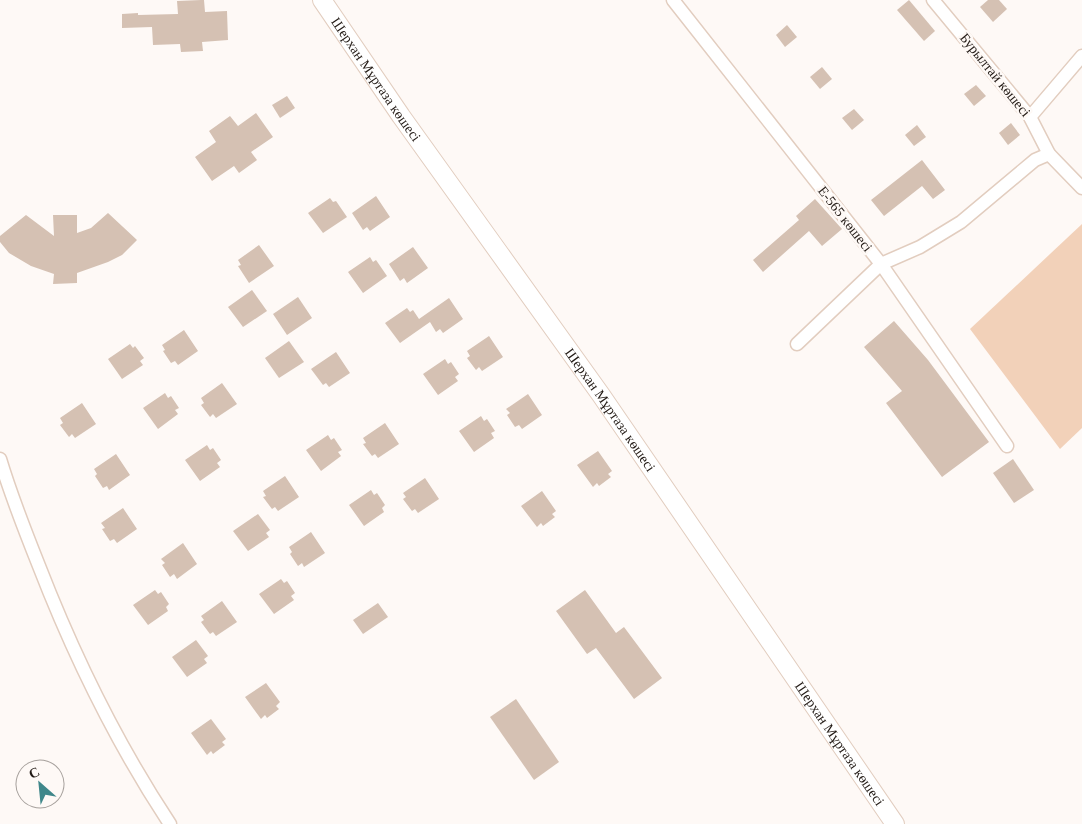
<svg xmlns="http://www.w3.org/2000/svg" width="1082" height="824" font-family="'Times New Roman',serif">
  <style>
    .green { fill: #f2d1b9 }
    .building { fill: #d5c1b3 }
    .lines { fill: none; stroke-linecap: round; stroke-linejoin: round }
    .street-casing { stroke: #e2cdbf; stroke-width: 15 }
    .secondary-casing { stroke: #e2cdbf; stroke-width: 20 }
    .street { stroke: #fff; stroke-width: 12 }
    .secondary { stroke: #fff; stroke-width: 18 }
    .labels { text-anchor: middle; dominant-baseline: central; stroke-width: 5; stroke-linejoin: round; paint-order: stroke }
    .street-label { font-size: 14px; fill: #221a15; stroke: #fef9f6 }
  </style>
  <rect width="100%" height="100%" fill="#fef9f6"/>
  <path class="green" d="M 1082,224 L 1082,428 L 1060,449 L 970,329 Z"/>
  <g class="building">
    <path d="M 201,0 L 204,0 L 205,12 L 227,11 L 228,40 L 202,42 L 203,51 L 181,52 L 180,44 L 153,45 L 152,27 L 122,28 L 122,14 L 138,13 L 138,15 L 178,14 L 177,1 Z"/>
    <path d="M 909,0 L 935,31 L 924,41 L 897,10 Z"/>
    <path d="M 988,0 L 999,0 L 1007,9 L 993,22 L 980,7 Z"/>
    <path d="M 787,25 L 797,37 L 785,47 L 776,35 Z"/>
    <path d="M 822,67 L 832,79 L 820,89 L 810,77 Z"/>
    <path d="M 976,85 L 986,96 L 974,106 L 964,94 Z"/>
    <path d="M 287,96 L 295,108 L 280,118 L 272,105 Z"/>
    <path d="M 854,109 L 864,120 L 852,130 L 842,118 Z"/>
    <path d="M 256,113 L 273,137 L 251,152 L 257,160 L 239,173 L 234,166 L 212,181 L 195,157 L 216,142 L 209,131 L 230,116 L 238,126 Z"/>
    <path d="M 1011,123 L 1020,135 L 1008,145 L 999,133 Z"/>
    <path d="M 917,125 L 926,137 L 914,146 L 905,135 Z"/>
    <path d="M 922,160 L 945,190 L 933,199 L 922,186 L 884,216 L 871,200 Z"/>
    <path d="M 376,196 L 390,217 L 370,231 L 367,227 L 363,230 L 352,213 Z"/>
    <path d="M 330,198 L 333,202 L 336,201 L 347,217 L 323,233 L 308,213 Z"/>
    <path d="M 815,199 L 842,229 L 822,246 L 809,231 L 763,272 L 753,260 L 799,220 L 796,216 Z"/>
    <path d="M 108,213 L 137,240 L 122,255 L 108,262 L 77,273 L 77,283 L 53,284 L 54,274 L 31,266 L 9,253 L 0,242 L 0,236 L 26,215 L 54,236 L 53,215 L 77,215 L 77,233 L 91,228 Z"/>
    <path d="M 259,245 L 274,266 L 249,283 L 238,266 L 241,265 L 238,260 Z"/>
    <path d="M 413,247 L 428,268 L 407,283 L 404,278 L 400,281 L 389,264 Z"/>
    <path d="M 370,257 L 373,262 L 376,260 L 387,276 L 363,293 L 348,272 Z"/>
    <path d="M 252,290 L 267,311 L 243,327 L 228,307 Z"/>
    <path d="M 298,297 L 312,318 L 287,335 L 273,314 Z"/>
    <path d="M 449,298 L 463,319 L 443,333 L 440,329 L 436,332 L 430,322 L 400,343 L 385,323 L 407,308 L 410,312 L 413,310 L 419,319 Z"/>
    <path d="M 894,321 L 928,360 L 989,442 L 942,477 L 886,403 L 902,391 L 864,347 Z"/>
    <path d="M 184,330 L 198,351 L 178,365 L 175,361 L 171,363 L 163,351 L 165,350 L 162,345 Z"/>
    <path d="M 489,336 L 503,357 L 482,371 L 479,367 L 476,370 L 467,358 L 470,356 L 467,351 Z"/>
    <path d="M 289,341 L 304,362 L 279,378 L 265,358 Z"/>
    <path d="M 130,344 L 133,348 L 135,346 L 144,358 L 140,361 L 143,365 L 122,379 L 108,359 Z"/>
    <path d="M 336,352 L 350,373 L 329,387 L 326,383 L 323,385 L 311,369 Z"/>
    <path d="M 445,359 L 448,364 L 451,362 L 459,374 L 455,377 L 458,381 L 438,395 L 423,374 Z"/>
    <path d="M 222,383 L 237,404 L 216,418 L 213,414 L 210,417 L 201,405 L 204,403 L 201,398 Z"/>
    <path d="M 165,393 L 168,398 L 171,396 L 179,408 L 175,410 L 178,414 L 158,429 L 143,408 Z"/>
    <path d="M 528,394 L 542,415 L 522,429 L 519,425 L 515,427 L 507,415 L 510,413 L 506,409 Z"/>
    <path d="M 82,403 L 96,424 L 75,438 L 72,434 L 69,437 L 60,425 L 63,423 L 60,418 Z"/>
    <path d="M 481,416 L 484,421 L 487,419 L 495,431 L 491,433 L 494,438 L 474,452 L 459,431 Z"/>
    <path d="M 385,423 L 399,444 L 378,458 L 375,454 L 372,456 L 363,444 L 366,443 L 363,438 Z"/>
    <path d="M 328,435 L 331,440 L 334,438 L 342,450 L 338,452 L 341,456 L 321,471 L 306,450 Z"/>
    <path d="M 207,445 L 210,450 L 213,448 L 221,460 L 217,463 L 220,467 L 200,481 L 185,460 Z"/>
    <path d="M 598,451 L 612,471 L 608,474 L 611,477 L 599,486 L 597,483 L 593,487 L 577,465 Z"/>
    <path d="M 116,454 L 130,475 L 109,490 L 107,486 L 103,488 L 95,476 L 97,474 L 94,469 Z"/>
    <path d="M 1013,459 L 1034,490 L 1014,503 L 993,473 Z"/>
    <path d="M 285,476 L 299,497 L 278,511 L 275,507 L 272,509 L 263,497 L 266,496 L 263,491 Z"/>
    <path d="M 425,478 L 439,499 L 418,513 L 415,509 L 412,511 L 403,499 L 406,497 L 403,493 Z"/>
    <path d="M 371,490 L 374,495 L 377,493 L 385,505 L 382,508 L 384,512 L 364,526 L 349,505 Z"/>
    <path d="M 542,491 L 556,511 L 552,514 L 555,517 L 543,526 L 541,523 L 537,527 L 521,506 Z"/>
    <path d="M 123,508 L 137,529 L 117,543 L 114,539 L 110,541 L 102,529 L 105,528 L 101,523 Z"/>
    <path d="M 258,514 L 270,530 L 266,533 L 269,537 L 248,551 L 233,531 Z"/>
    <path d="M 311,532 L 325,553 L 304,567 L 302,563 L 298,566 L 290,554 L 292,552 L 289,547 Z"/>
    <path d="M 183,543 L 197,564 L 177,579 L 174,574 L 170,577 L 162,565 L 165,563 L 161,559 Z"/>
    <path d="M 281,579 L 284,583 L 287,581 L 295,593 L 291,596 L 294,600 L 274,614 L 259,594 Z"/>
    <path d="M 155,590 L 158,594 L 161,592 L 169,604 L 166,607 L 168,611 L 148,625 L 133,605 Z"/>
    <path d="M 585,590 L 616,633 L 624,627 L 662,678 L 634,699 L 596,648 L 587,654 L 556,611 Z"/>
    <path d="M 222,601 L 237,622 L 216,636 L 213,632 L 210,634 L 201,622 L 204,620 L 201,616 Z"/>
    <path d="M 378,603 L 388,617 L 363,634 L 353,620 Z"/>
    <path d="M 196,640 L 208,656 L 204,659 L 207,663 L 187,677 L 172,657 Z"/>
    <path d="M 266,683 L 280,702 L 276,706 L 279,709 L 267,718 L 265,715 L 261,719 L 245,697 Z"/>
    <path d="M 516,699 L 559,762 L 534,780 L 490,717 Z"/>
    <path d="M 211,719 L 226,739 L 222,742 L 225,745 L 213,754 L 211,751 L 207,755 L 191,733 Z"/>
  </g>
  <g class="lines">
    <defs>
      <g id="street">
        <path d="M 673,0 L 881,264 L 1007,446"/>
        <path d="M 933,0 L 1030,117 L 1049,154"/>
        <path d="M 1030,117 L 1082,56"/>
        <path d="M 797,344 L 881,264 L 920,247 L 961,222 L 1035,160 L 1049,154 L 1082,188"/>
        <path d="M 0,459 C 11,496 25,531 39,566 C 74,656 117,744 170,824"/>
      </g>
      <g id="secondary">
        <path id="s1" d="M 322,0 L 401,116 L 601,395 L 895,824"/>
      </g>
    </defs>
    <use href="#street" class="street-casing"/>
    <use href="#secondary" class="secondary-casing"/>
    <use href="#street" class="street"/>
    <use href="#secondary" class="secondary"/>
  </g>
  <g class="labels">
    <g class="street-label">
      <text transform="translate(995 75) rotate(51)">Бурылтай көшесі</text>
      <text stroke="none"><textPath href="#s1" startOffset="96">Шерхан Мұртаза көшесі</textPath></text>
      <text transform="translate(845 219) rotate(52)">Е-565 көшесі</text>
      <text stroke="none"><textPath href="#s1" startOffset="501">Шерхан Мұртаза көшесі</textPath></text>
      <text stroke="none"><textPath href="#s1" startOffset="906">Шерхан Мұртаза көшесі</textPath></text>
    </g>
  </g>
  <g transform="translate(40 784) rotate(333)"><circle r="24" fill="#fef9f6" stroke="#a6a09c"/>
  <path d="M0-4L9 19L0 12L-9 19Z" fill="#3f878a"/>
  <text y="-8" font-size="14" font-weight="bold" text-anchor="middle" fill="#221a15">С</text>
  </g>
</svg>
